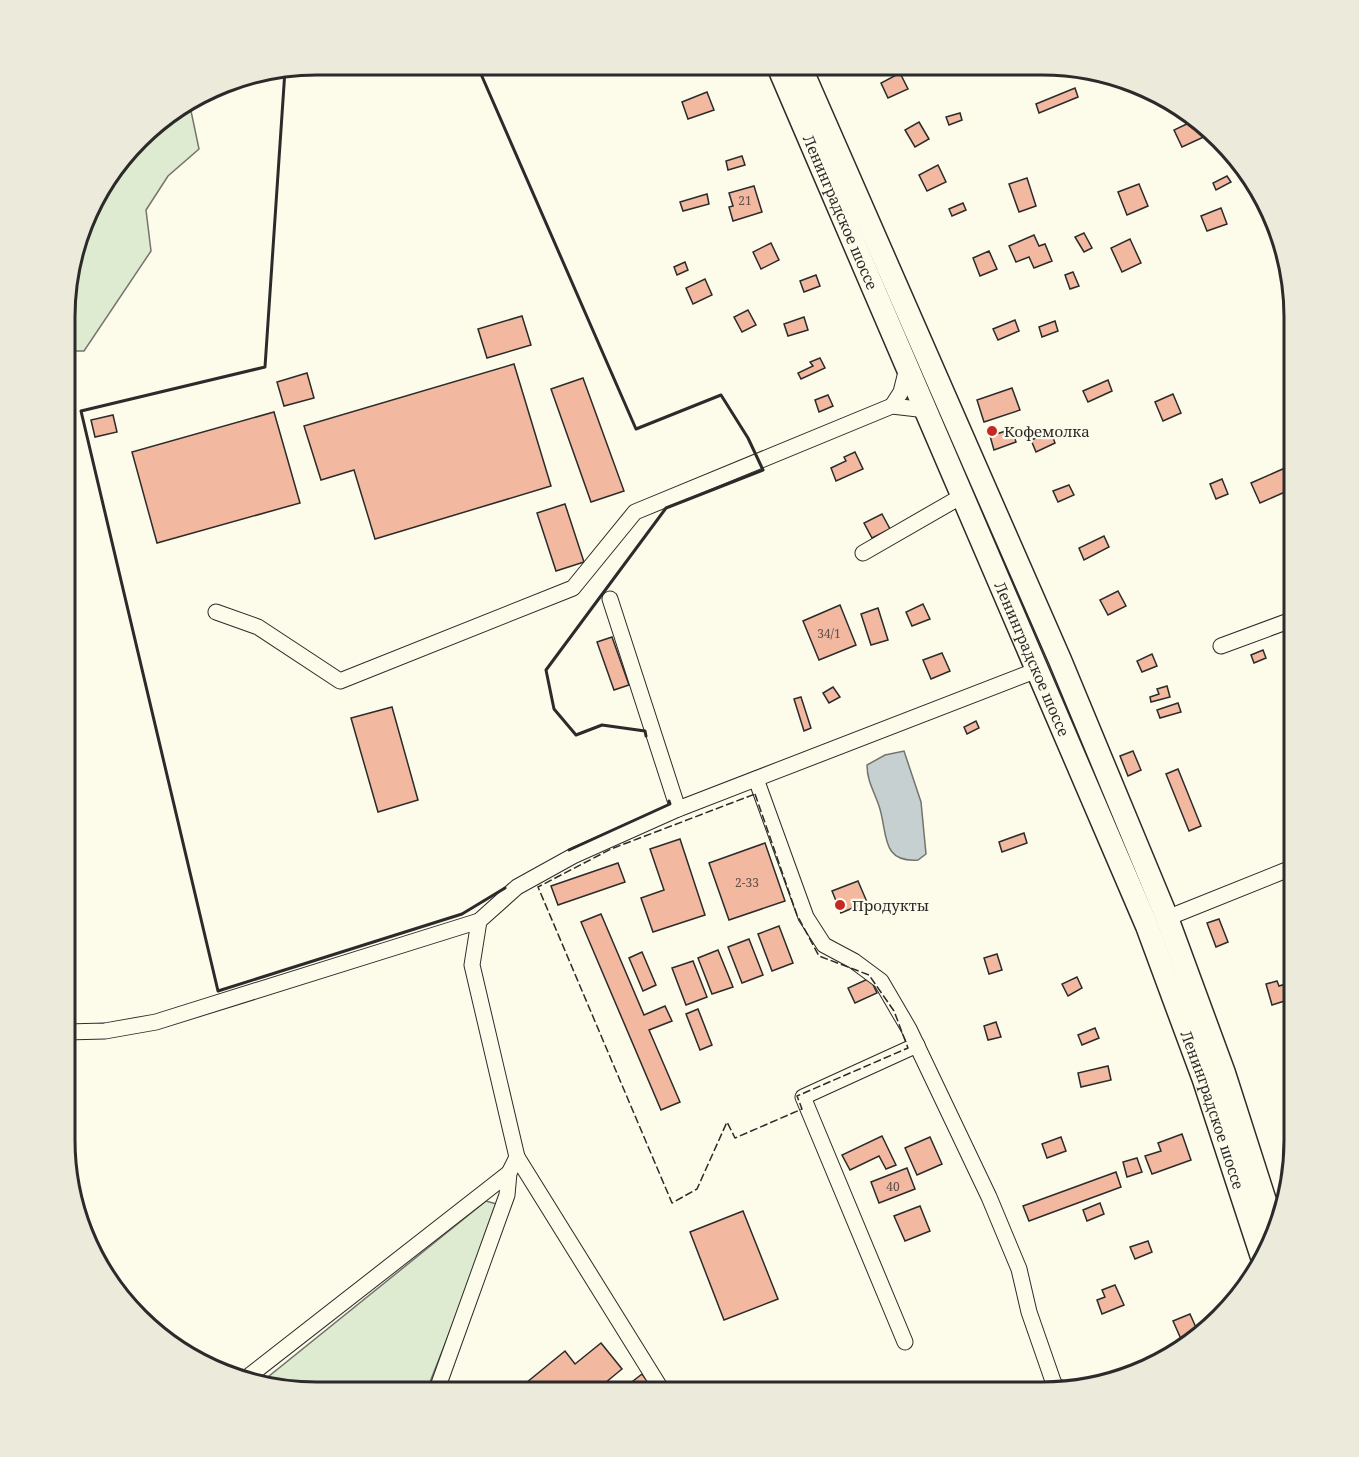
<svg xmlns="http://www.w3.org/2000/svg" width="1359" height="1457" font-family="'Noto Serif',serif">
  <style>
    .green { fill: #deebd1; stroke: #74746e; stroke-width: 1.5 }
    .water { fill: #c7d0d0; stroke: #74746e; stroke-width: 1.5 }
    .building { fill: #f2b8a0; stroke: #2b2b2b; stroke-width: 1.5 }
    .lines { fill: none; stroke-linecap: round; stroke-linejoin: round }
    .minor-casing { stroke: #2b2b2b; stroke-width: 17 }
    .highway-casing { stroke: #2b2b2b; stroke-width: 25 }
    .minor { stroke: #fdfbea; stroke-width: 15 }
    .highway { stroke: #fdfbea; stroke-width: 22 }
    .fence { stroke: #2b2b2b; stroke-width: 1.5; stroke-dasharray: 8 3; stroke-linecap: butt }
    .wall { stroke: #2b2b2b; stroke-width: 3 }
    .poi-dot { fill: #c62828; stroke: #fdfbea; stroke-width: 2 }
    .labels { text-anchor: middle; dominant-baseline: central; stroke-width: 4.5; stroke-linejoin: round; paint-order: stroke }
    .number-label { font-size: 12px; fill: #5d4e48 }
    .street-label { font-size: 15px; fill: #2b2b2b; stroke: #fdfbea }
    .poi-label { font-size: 15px; fill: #2b2b2b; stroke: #fdfbea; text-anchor: start }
    .rim { fill: none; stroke: #2b2b2b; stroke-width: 3 }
  </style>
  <rect width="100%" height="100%" fill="#fdfbea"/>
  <g class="green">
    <path d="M 199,99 L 191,111 L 199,149 L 168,176 L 146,210 L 151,251 L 84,351 L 69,351 L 69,268 L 98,191 L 151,127 Z"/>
    <path d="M 486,1201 L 500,1205 L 426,1392 L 301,1392 L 263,1381 Z"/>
  </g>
  <path class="water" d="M 904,751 L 921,802 L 926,854 L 918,860 C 880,863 888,832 879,806 C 874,791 867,781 867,765 L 885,755 Z"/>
  <g class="building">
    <path d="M 900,73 L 908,89 L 888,98 L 881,83 Z"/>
    <path d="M 1075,88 L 1078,97 L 1039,113 L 1036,104 Z"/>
    <path d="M 707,92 L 714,110 L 688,119 L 682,102 Z"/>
    <path d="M 960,113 L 962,120 L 949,125 L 946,117 Z"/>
    <path d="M 1193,121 L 1208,135 L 1182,147 L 1174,130 Z"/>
    <path d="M 919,122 L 929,139 L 915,147 L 905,130 Z"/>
    <path d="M 742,156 L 745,165 L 728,170 L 726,161 Z"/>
    <path d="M 938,165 L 946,182 L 927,191 L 919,175 Z"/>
    <path d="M 1227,176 L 1231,182 L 1216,190 L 1213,183 Z"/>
    <path d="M 1027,178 L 1036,206 L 1019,212 L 1009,184 Z"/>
    <path d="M 1139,184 L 1148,206 L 1127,215 L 1118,192 Z"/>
    <path d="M 754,186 L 762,212 L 733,221 L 729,207 L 733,206 L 729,193 Z"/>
    <path d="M 707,194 L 709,204 L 683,211 L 680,202 Z"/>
    <path d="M 963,203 L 966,210 L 952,216 L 949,209 Z"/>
    <path d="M 1221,208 L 1227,224 L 1207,231 L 1201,216 Z"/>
    <path d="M 1084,233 L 1092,248 L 1084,252 L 1075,237 Z"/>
    <path d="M 1034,235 L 1039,246 L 1045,244 L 1052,261 L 1034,268 L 1029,257 L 1016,262 L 1009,246 Z"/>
    <path d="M 1130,239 L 1141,263 L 1122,272 L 1111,248 Z"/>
    <path d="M 771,243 L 779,260 L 761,269 L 753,252 Z"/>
    <path d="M 989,251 L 997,269 L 980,276 L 973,258 Z"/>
    <path d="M 685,262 L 688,270 L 677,275 L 674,267 Z"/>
    <path d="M 1073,272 L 1079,286 L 1070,289 L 1065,275 Z"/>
    <path d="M 816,275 L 820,286 L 804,292 L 800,281 Z"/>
    <path d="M 705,279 L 712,295 L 693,304 L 686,288 Z"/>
    <path d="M 748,310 L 756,325 L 742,332 L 734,317 Z"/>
    <path d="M 522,316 L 531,345 L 487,358 L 478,329 Z"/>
    <path d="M 804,317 L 808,330 L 788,336 L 784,324 Z"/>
    <path d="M 1015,320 L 1019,331 L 998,340 L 993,329 Z"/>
    <path d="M 1055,321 L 1058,331 L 1042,337 L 1039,327 Z"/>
    <path d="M 820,358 L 825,368 L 801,379 L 798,373 L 813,366 L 810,362 Z"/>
    <path d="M 514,364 L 551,486 L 375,539 L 354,470 L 321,480 L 304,426 Z"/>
    <path d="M 307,373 L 314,398 L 284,406 L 277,382 Z"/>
    <path d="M 583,378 L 624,491 L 591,502 L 551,389 Z"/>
    <path d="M 1108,380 L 1112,391 L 1088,402 L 1083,391 Z"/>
    <path d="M 1012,388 L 1020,410 L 984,422 L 977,400 Z"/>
    <path d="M 1173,394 L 1181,413 L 1163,421 L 1155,402 Z"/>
    <path d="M 828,395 L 833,406 L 819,412 L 815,400 Z"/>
    <path d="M 274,412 L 300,503 L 157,543 L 132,452 Z"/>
    <path d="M 113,415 L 117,432 L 95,437 L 91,420 Z"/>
    <path d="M 1012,429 L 1016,442 L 994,450 L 990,436 Z"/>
    <path d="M 1051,432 L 1055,443 L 1036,452 L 1031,440 Z"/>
    <path d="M 855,452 L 863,469 L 836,481 L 831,468 L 846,461 L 844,457 Z"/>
    <path d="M 1294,464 L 1294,488 L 1260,503 L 1251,483 Z"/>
    <path d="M 1222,479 L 1228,494 L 1216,499 L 1210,484 Z"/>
    <path d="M 1069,485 L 1074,495 L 1058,502 L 1053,491 Z"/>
    <path d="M 565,504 L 584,562 L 556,571 L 537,513 Z"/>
    <path d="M 882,514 L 890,529 L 872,538 L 864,523 Z"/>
    <path d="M 1104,536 L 1109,547 L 1084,560 L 1079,548 Z"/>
    <path d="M 1118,591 L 1126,606 L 1108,615 L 1100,600 Z"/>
    <path d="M 923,604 L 930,619 L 912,626 L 906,612 Z"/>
    <path d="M 840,605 L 856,645 L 819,660 L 803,621 Z"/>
    <path d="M 878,608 L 888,640 L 871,645 L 861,614 Z"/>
    <path d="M 612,637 L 629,685 L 614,690 L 597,642 Z"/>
    <path d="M 1263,650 L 1266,658 L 1254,663 L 1251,655 Z"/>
    <path d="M 942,653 L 950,671 L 931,679 L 923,660 Z"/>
    <path d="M 1152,654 L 1157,666 L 1142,672 L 1137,661 Z"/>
    <path d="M 1167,686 L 1170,697 L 1151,702 L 1150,697 L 1159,694 L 1157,689 Z"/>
    <path d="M 833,687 L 840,697 L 829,703 L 823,693 Z"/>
    <path d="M 801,697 L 811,728 L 804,731 L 794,699 Z"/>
    <path d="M 1178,703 L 1181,712 L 1160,718 L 1157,710 Z"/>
    <path d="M 392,707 L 418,800 L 378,812 L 351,718 Z"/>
    <path d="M 976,721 L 979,728 L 967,734 L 964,727 Z"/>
    <path d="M 1133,751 L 1141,770 L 1128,776 L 1120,756 Z"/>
    <path d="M 1178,769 L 1201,826 L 1189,831 L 1166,774 Z"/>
    <path d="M 1024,833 L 1027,843 L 1002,852 L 999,842 Z"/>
    <path d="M 680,839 L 705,915 L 653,932 L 641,898 L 664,890 L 650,849 Z"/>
    <path d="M 765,843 L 785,901 L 729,920 L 709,863 Z"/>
    <path d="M 618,863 L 625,882 L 558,905 L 551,886 Z"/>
    <path d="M 858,881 L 867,902 L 841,913 L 832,891 Z"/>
    <path d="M 601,914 L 644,1015 L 665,1006 L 672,1021 L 649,1030 L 680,1102 L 661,1110 L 581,922 Z"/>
    <path d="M 1219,919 L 1228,942 L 1216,947 L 1207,923 Z"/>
    <path d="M 779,926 L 793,963 L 772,971 L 758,934 Z"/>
    <path d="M 749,939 L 763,975 L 742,983 L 728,947 Z"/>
    <path d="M 718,950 L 733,987 L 712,994 L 698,958 Z"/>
    <path d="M 642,952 L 656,985 L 643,991 L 629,958 Z"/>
    <path d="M 997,954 L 1002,970 L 989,974 L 984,958 Z"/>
    <path d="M 693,961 L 707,997 L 686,1005 L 672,968 Z"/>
    <path d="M 1077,977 L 1082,988 L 1068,996 L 1062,984 Z"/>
    <path d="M 870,978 L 877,993 L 855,1003 L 848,988 Z"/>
    <path d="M 1277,981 L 1279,986 L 1289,983 L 1294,998 L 1272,1005 L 1266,984 Z"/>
    <path d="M 698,1009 L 712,1045 L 700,1050 L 686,1014 Z"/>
    <path d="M 996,1022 L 1001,1037 L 988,1040 L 984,1026 Z"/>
    <path d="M 1095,1028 L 1099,1038 L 1082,1045 L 1078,1035 Z"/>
    <path d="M 1108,1066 L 1111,1080 L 1081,1087 L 1078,1073 Z"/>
    <path d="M 1182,1134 L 1191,1160 L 1152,1174 L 1145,1156 L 1161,1151 L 1158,1143 Z"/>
    <path d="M 882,1136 L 896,1165 L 886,1169 L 879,1156 L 850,1170 L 842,1155 Z"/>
    <path d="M 930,1137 L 942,1164 L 917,1175 L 905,1148 Z"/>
    <path d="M 1061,1137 L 1066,1151 L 1047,1158 L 1042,1144 Z"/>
    <path d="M 1137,1158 L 1142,1172 L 1127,1177 L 1123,1162 Z"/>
    <path d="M 907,1168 L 915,1189 L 879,1203 L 871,1182 Z"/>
    <path d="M 1116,1172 L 1121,1187 L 1029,1221 L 1023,1206 Z"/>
    <path d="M 1100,1203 L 1104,1214 L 1087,1221 L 1083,1210 Z"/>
    <path d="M 920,1206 L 930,1231 L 905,1241 L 894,1216 Z"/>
    <path d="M 743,1211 L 778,1299 L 724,1320 L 690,1232 Z"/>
    <path d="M 1148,1241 L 1152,1252 L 1135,1259 L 1130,1247 Z"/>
    <path d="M 1115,1285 L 1124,1305 L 1102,1314 L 1097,1300 L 1105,1297 L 1102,1290 Z"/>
    <path d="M 1190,1314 L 1198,1332 L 1181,1339 L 1173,1321 Z"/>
    <path d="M 601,1343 L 622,1369 L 594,1392 L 515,1392 L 565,1351 L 575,1364 Z"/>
    <path d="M 642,1374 L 650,1385 L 642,1392 L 619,1392 Z"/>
  </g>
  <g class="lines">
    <defs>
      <g id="minor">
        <path d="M 892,406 L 901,392 L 907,368"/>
        <path d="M 863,553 L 962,496"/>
        <path d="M 610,599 L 678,809"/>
        <path d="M 216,612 L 258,627 L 340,681 L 573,588 L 635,512 L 892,406 L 918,409 L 928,414"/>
        <path d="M 1221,646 L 1294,619"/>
        <path d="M 756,779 L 806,917 L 824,945 L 854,961 L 881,981 L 909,1029 L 989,1197 L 1019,1269 L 1029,1312 L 1054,1384 L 1064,1391"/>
        <path d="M 1167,918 L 1294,867"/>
        <path d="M 66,1032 L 105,1031 L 156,1022 L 479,921"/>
        <path d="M 517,1157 L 663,1392"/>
        <path d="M 905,1342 L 803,1097 L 917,1045"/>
        <path d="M 249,1376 L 509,1173"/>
        <path d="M 436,1392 L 507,1195 L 509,1173 L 517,1157 L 472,965 L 479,921 L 517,887 L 573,856 L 678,809 L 1037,670"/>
      </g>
      <g id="highway">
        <path id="s1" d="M 778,66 L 1147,926 L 1204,1080 L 1263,1260"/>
        <path d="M 800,66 L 1060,660 L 1167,918 L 1224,1073 L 1273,1226"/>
      </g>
    </defs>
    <use href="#minor" class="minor-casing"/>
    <use href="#highway" class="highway-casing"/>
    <use href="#minor" class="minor"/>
    <use href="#highway" class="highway"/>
    <path class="fence" d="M 755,794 L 797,915 L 819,956 L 869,975 L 894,1011 L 908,1048 L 797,1096 L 802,1109 L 735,1138 L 727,1122 L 697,1189 L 672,1203 L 538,887 L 611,849 Z"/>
    <g class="wall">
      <path d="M 477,65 L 636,429 L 721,395 L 748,438 L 763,470 L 666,508 L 546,670 L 554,709 L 576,735 L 602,725 L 645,731 L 646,736"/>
      <path d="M 285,70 L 265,367 L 81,411 L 218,991 L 462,914 L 505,888"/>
      <path d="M 569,850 L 670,804 L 669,801"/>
    </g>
  </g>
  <g class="poi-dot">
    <circle cx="992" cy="431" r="6"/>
    <circle cx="840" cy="905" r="6"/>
  </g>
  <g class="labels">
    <g class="number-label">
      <text x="745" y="200">21</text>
      <text x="829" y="633">34/1</text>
      <text x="747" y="882">2-33</text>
      <text x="893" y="1186">40</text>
    </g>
    <g class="street-label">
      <text stroke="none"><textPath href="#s1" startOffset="159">Ленинградское шоссе</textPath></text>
      <text stroke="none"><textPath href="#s1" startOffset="645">Ленинградское шоссе</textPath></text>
      <text stroke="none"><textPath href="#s1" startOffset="1131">Ленинградское шоссе</textPath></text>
    </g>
    <g class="poi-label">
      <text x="1004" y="431">Кофемолка</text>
      <text x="852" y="905">Продукты</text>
    </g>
  </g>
  <path d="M0 0H1359V1457H0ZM317 75H1042A242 242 0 0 1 1284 317V1140A242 242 0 0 1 1042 1382H317A242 242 0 0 1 75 1140V317A242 242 0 0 1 317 75Z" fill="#eceadb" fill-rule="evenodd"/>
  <path class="rim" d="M317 75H1042A242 242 0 0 1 1284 317V1140A242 242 0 0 1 1042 1382H317A242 242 0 0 1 75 1140V317A242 242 0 0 1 317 75Z"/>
</svg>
